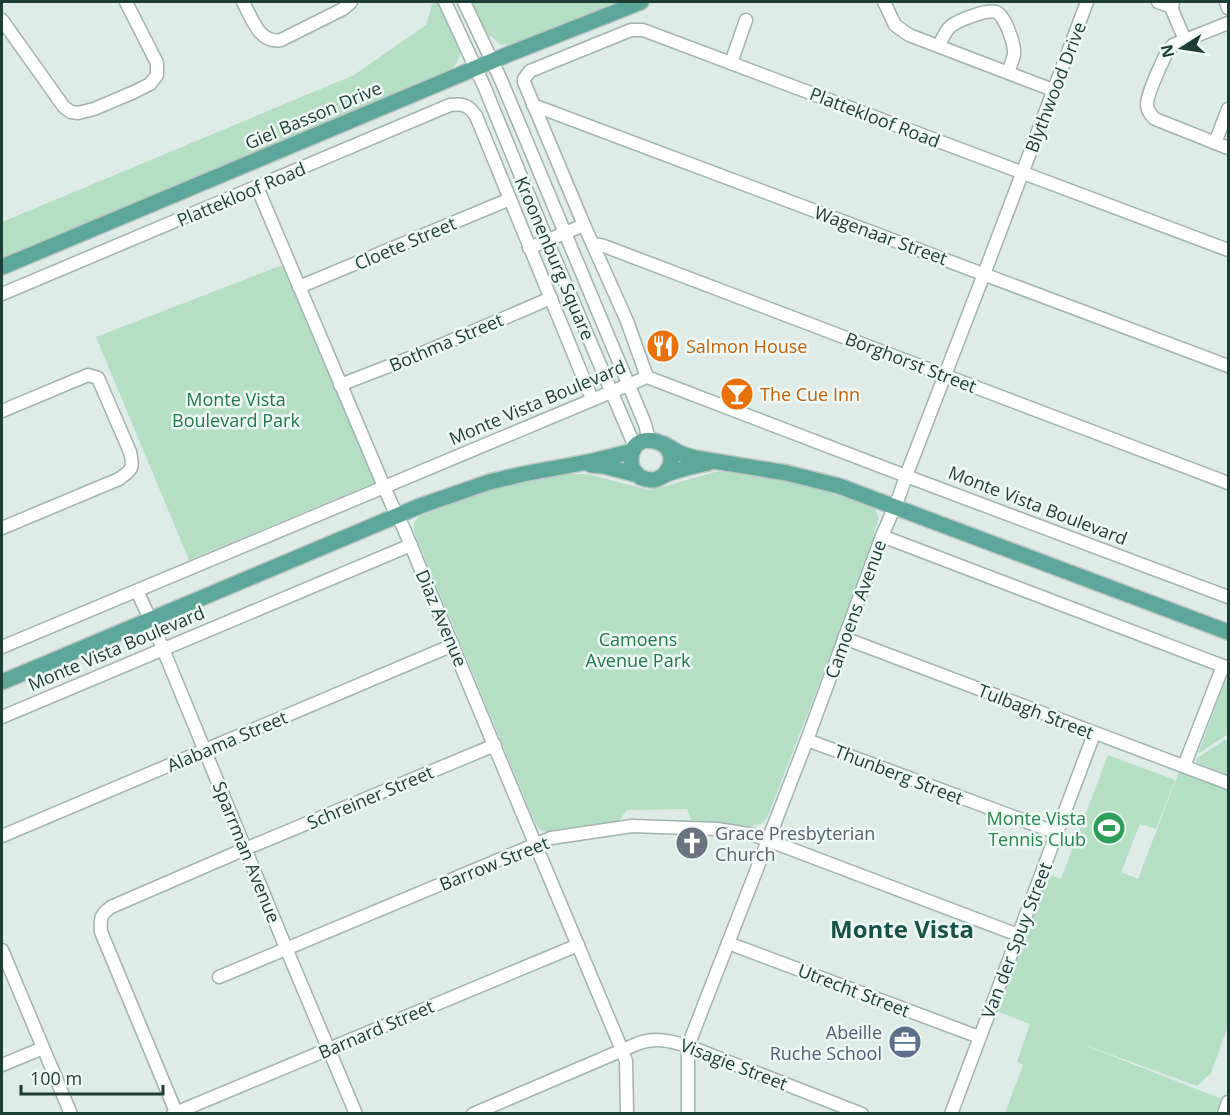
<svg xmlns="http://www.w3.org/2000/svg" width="1230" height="1115" font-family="'Open Sans',sans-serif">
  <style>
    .green { fill: #b4dfc3 }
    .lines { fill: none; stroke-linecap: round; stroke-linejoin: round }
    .minor-casing { stroke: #a0b3ae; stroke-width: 15 }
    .major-casing { stroke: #bbc5c3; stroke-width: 18 }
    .minor { stroke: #fff; stroke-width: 12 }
    .major { stroke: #5da69a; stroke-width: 15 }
    .labels { text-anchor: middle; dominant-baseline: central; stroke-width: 5; stroke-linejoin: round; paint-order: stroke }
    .street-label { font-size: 18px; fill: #1d3d37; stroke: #eef8f4 }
    .food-label { font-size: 18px; fill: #c56008; stroke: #eef8f4; text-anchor: start }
    .park-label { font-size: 18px; fill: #23784c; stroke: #eef8f4 }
    .leisure-label { font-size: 18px; fill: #27864d; stroke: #eef8f4; text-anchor: end }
    .worship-label { font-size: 18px; fill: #5b616d; stroke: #eef8f4; text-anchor: start }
    .service-label { font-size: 18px; fill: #4e5e75; stroke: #eef8f4; text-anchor: end }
    .district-label { font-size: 24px; font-weight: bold; fill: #175148; stroke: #eef8f4 }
  </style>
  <rect width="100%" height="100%" fill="#deebe6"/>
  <g class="green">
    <path d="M 433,2 L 440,2 C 445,11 449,20 453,29 C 461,46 466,59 447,72 L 2,260 L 2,222 L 354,75 L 426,25 Z"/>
    <path d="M 470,2 L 619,2 L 508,46 L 507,45 L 500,44 L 491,36 L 489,37 Z"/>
    <path d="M 285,264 L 376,482 L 189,560 L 96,337 Z"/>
    <path d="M 715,472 C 728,471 740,474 753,476 C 794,482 836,493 876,508 L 875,510 L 879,518 L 873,536 L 876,538 L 767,818 L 761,824 L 753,825 L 753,828 L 691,820 L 687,809 L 627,810 L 618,822 L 546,832 L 541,830 L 536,825 L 414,532 L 414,522 L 420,516 L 485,492 L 511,485 L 568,474 L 580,474 L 591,475 L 649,490 L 659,488 Z"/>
    <path d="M 1228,678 L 1228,734 L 1198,754 L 1225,682 Z"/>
    <path d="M 1228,738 L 1228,775 L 1202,765 L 1196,762 L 1197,758 Z"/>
    <path d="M 1108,755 L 1175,780 L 1156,829 L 1140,824 L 1121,872 L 1138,879 L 1180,769 L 1228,788 L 1228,1026 L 1211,1073 L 1197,1086 L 1071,1040 L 1222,1099 L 1216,1113 L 1005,1113 L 1023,1065 L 1017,1062 L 1030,1024 L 996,1011 L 1047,874 L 1061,879 Z"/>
  </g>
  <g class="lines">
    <defs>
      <g id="minor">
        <path d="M 243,2 C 252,18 259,44 281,40 L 343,9 L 351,2"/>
        <path d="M 445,2 L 484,86 L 547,240 L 635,447"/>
        <path d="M 464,2 L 501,80 L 645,424 L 649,440"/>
        <path d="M 884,2 L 895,25 L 909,35 L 1053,90"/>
        <path d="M 1158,2 L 1172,7"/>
        <path d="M 1173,2 L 1172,7 L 1173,12 L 1185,40"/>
        <path d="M 1226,2 L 1228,8"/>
        <path d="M 2,20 L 64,107 L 71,112 L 78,113 L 94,109 L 134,92 L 150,84 L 157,75 L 157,63 L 126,2"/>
        <path d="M 1228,23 L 1173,45 L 1166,54 C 1161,65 1146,95 1147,106 C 1148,112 1151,115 1155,119 L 1228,148"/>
        <path d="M 939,46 C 942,39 945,31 951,26 C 959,20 987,9 996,12 C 1005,15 1015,45 1014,54 C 1013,60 1010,67 1008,72"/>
        <path d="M 731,63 L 746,20"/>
        <path d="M 533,105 L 1228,366"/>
        <path d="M 1215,143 L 1228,109"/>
        <path d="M 257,187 L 391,503 L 404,529 L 521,810 L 622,1050 L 626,1061 L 627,1114"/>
        <path d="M 593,244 L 604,246 L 1228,483"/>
        <path d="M 529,248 L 584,225"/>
        <path d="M 299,287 L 510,199"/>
        <path d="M 2,294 L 450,105 C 464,103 469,106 476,116 L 592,399"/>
        <path d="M 647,377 L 627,321 L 584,225 L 524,82 L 524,79 L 530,71 L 631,30 L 643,30 L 651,33 L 1228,250"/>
        <path d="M 340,385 L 425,352 L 551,298"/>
        <path d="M 2,411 L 88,375 L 98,378 L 130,452 C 134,468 132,470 119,479 L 2,528"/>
        <path d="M 882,536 L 1228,668"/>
        <path d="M 137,591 L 156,632 L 286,948 L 356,1114"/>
        <path d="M 844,638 L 1228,783"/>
        <path d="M 2,647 L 647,377 L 906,476 L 1228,597"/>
        <path d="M 2,717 L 411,545"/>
        <path d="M 807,740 L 1057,833"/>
        <path d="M 1184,766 L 1223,666"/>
        <path d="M 2,836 L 453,645"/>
        <path d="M 728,943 L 979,1037"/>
        <path d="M 2,950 L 71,1114"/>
        <path d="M 219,977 L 551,838 L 632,826 L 717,829 L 754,835 L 1018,935"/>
        <path d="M 2,1065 L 43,1048"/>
        <path d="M 176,1112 L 101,932 C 100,919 100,915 111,907 L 245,849 L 495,745"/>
        <path d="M 173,1114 L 578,945"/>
        <path d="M 473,1114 L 639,1043 C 656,1037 670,1041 688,1046 L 862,1114"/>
        <path d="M 688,1114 L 688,1046 L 807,740 L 882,536 L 900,494 L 906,476 L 984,274 L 1087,2"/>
        <path d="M 951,1114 L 1094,734"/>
        <path d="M 1224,1114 L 1228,1102"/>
      </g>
      <g id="major">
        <path d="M 2,267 L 509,54 L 641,2"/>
        <path d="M 664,444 L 682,454 L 695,458 L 787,473 L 839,486 L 1228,632"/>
        <path d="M 591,465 L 604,466 L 638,475"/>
        <path d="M 664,475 C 692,443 629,423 631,461 C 631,467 635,473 640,477 C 644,479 649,480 654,480 C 659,479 662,476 667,474 C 680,469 694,466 708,463"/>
        <path d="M 2,682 L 420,506 L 489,482 L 523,474 L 593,461 L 633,451"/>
      </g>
    </defs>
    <use href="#minor" class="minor-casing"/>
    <use href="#major" class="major-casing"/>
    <use href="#minor" class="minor"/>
    <use href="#major" class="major"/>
  </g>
  <defs>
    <symbol id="restaurant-disc" viewBox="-11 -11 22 22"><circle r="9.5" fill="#e8710a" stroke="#eef8f4"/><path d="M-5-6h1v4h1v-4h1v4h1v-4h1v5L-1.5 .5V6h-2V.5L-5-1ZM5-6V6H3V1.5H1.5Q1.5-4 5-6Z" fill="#fff"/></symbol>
    <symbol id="bar-disc" viewBox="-11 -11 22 22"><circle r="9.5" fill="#e8710a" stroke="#eef8f4"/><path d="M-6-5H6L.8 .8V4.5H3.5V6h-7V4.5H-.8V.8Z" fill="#fff"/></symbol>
    <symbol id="stadium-disc" viewBox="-11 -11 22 22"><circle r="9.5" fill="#2e9e5b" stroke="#eef8f4"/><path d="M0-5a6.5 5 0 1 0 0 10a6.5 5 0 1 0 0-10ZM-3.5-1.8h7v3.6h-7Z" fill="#fff"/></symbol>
    <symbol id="church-disc" viewBox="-11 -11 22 22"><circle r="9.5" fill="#6b7280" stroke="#eef8f4"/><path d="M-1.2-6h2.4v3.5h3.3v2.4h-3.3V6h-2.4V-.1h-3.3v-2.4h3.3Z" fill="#fff"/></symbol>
    <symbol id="office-disc" viewBox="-11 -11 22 22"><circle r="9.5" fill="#5c6f8a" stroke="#eef8f4"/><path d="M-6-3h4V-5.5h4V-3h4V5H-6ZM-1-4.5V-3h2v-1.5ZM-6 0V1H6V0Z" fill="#fff"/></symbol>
  </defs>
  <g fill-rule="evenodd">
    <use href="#restaurant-disc" x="644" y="327" width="38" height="38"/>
    <use href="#bar-disc" x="718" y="375" width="38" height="38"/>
    <use href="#stadium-disc" x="1090" y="809" width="38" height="38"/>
    <use href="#church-disc" x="673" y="824" width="38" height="38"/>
    <use href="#office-disc" x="886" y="1023" width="38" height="38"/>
  </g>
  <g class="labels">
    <g class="street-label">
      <text transform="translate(1055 87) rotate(-69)">Blythwood Drive</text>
      <text transform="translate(313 115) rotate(-23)">Giel Basson Drive</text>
      <text transform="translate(875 117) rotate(21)">Plattekloof Road</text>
      <text transform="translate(241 194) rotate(-23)">Plattekloof Road</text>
      <text transform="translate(881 235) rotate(20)">Wagenaar Street</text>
      <text transform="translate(405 243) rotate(-23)">Cloete Street</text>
      <text transform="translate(555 258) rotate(67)">Kroonenburg Square</text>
      <text transform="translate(446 342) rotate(-23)">Bothma Street</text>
      <text transform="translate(911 362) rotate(21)">Borghorst Street</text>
      <text transform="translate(537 402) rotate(-23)">Monte Vista Boulevard</text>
      <text transform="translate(1038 505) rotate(21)">Monte Vista Boulevard</text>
      <text transform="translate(855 609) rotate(-70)">Camoens Avenue</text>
      <text transform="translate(442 618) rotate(67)">Diaz Avenue</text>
      <text transform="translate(116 648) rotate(-23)">Monte Vista Boulevard</text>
      <text transform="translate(1036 711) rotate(21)">Tulbagh Street</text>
      <text transform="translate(227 741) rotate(-23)">Alabama Street</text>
      <text transform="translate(899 774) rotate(21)">Thunberg Street</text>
      <text transform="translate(370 797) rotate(-23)">Schreiner Street</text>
      <text transform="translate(247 852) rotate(68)">Sparrman Avenue</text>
      <text transform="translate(494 863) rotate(-22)">Barrow Street</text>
      <text transform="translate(1016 940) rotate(-69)">Van der Spuy Street</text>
      <text transform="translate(854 990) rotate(21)">Utrecht Street</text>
      <text transform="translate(376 1029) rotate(-23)">Barnard Street</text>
      <text transform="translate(734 1064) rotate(21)">Visagie Street</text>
    </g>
    <g class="food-label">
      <text x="686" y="346">Salmon House</text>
      <text x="760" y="394">The Cue Inn</text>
    </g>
    <g class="park-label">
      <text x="236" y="399">Monte Vista<tspan x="236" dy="21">Boulevard Park</tspan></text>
      <text x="638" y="639">Camoens<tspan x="638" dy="21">Avenue Park</tspan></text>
    </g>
    <g class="leisure-label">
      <text x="1086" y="818">Monte Vista<tspan x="1086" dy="21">Tennis Club</tspan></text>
    </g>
    <g class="worship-label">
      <text x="715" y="833">Grace Presbyterian<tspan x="715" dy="21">Church</tspan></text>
    </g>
    <g class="service-label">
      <text x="882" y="1032">Abeille<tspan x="882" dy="21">Ruche School</tspan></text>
    </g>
    <g class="district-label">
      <text x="902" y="928">Monte Vista</text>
    </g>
  </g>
  <rect width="1230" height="1115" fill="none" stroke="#1d3d37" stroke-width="6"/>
  <g transform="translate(1182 48) rotate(258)" stroke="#eef8f4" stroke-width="4.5" paint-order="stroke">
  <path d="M0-4.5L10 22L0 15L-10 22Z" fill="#1d3d37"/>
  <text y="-9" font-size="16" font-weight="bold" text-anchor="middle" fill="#1d3d37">N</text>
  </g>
  <path d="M21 1085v9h142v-9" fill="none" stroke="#1d3d37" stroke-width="3"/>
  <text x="30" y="1085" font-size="18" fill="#1d3d37" stroke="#eef8f4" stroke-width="4.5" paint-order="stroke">100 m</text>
</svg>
